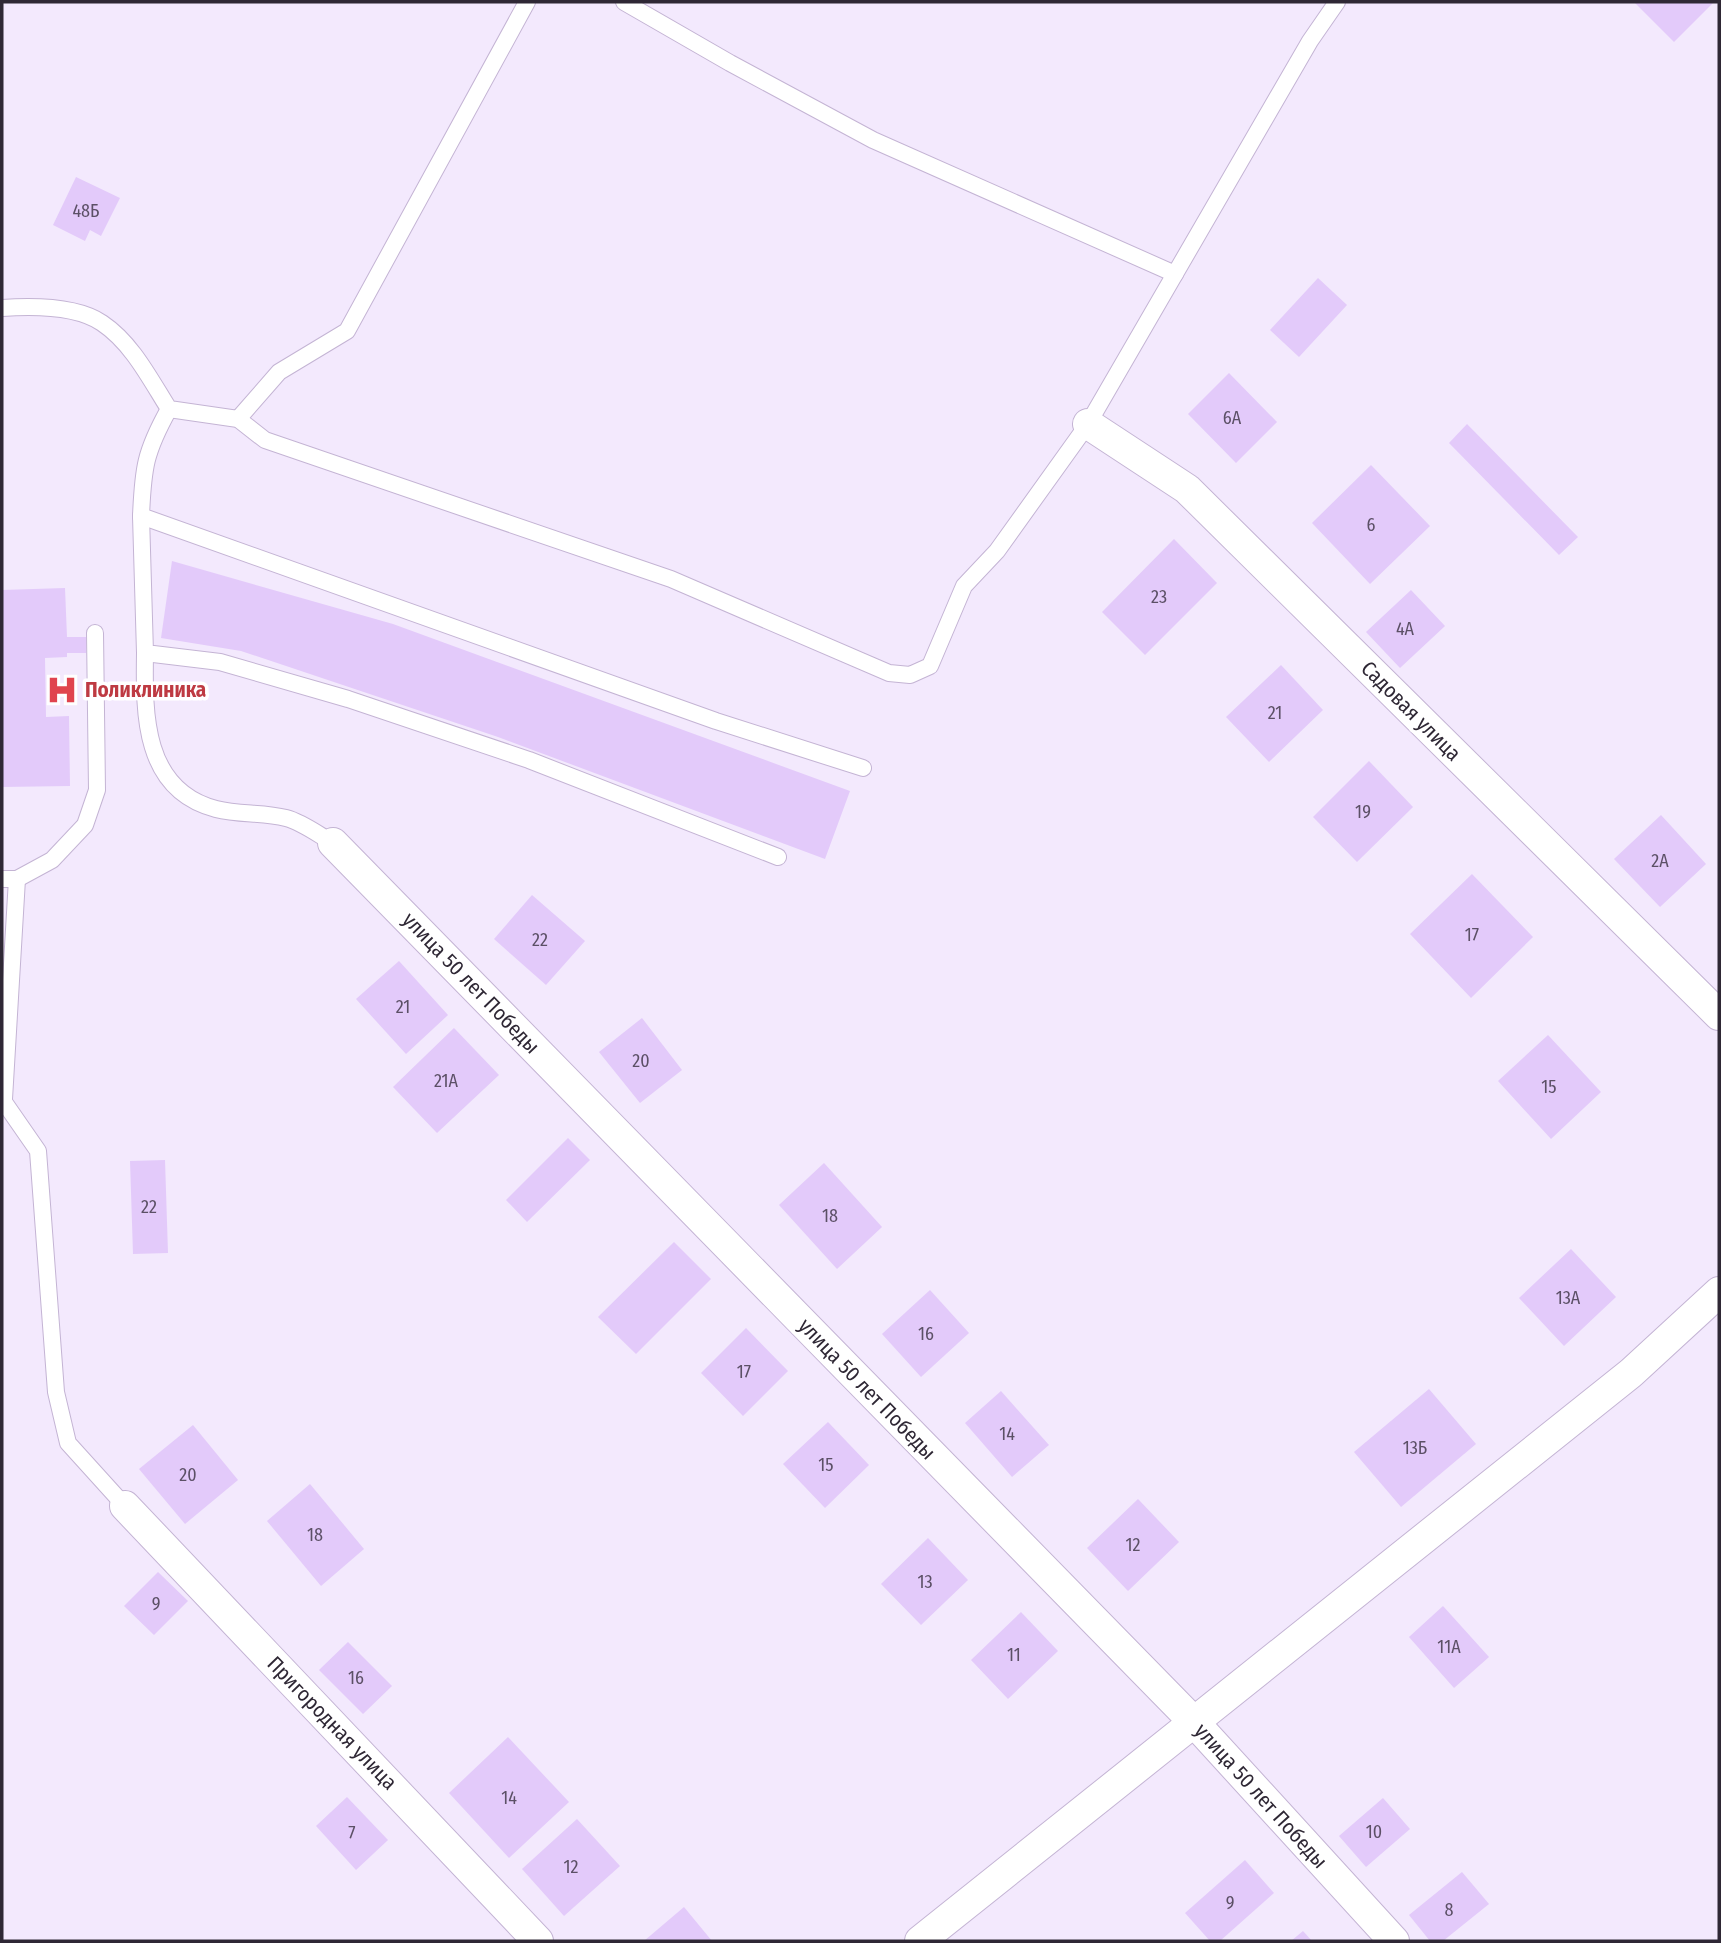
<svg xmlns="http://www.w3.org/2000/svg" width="1721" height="1943" font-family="'Fira Sans Condensed',sans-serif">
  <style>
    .building { fill: #e3cafa }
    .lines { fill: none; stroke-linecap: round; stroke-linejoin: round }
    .service-casing { stroke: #c4b4d4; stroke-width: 18 }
    .minor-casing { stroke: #c4b4d4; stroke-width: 32 }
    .service { stroke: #fff; stroke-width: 16 }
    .minor { stroke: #fff; stroke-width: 30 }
    .labels { text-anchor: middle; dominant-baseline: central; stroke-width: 7; stroke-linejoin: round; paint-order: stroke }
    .number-label { font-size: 18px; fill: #5c5066 }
    .health-label { font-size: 21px; font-weight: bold; fill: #be3a42; stroke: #fff; text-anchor: start }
    .street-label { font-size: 21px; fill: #2f2835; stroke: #fff }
  </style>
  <rect width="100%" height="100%" fill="#f3e9fd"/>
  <g class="building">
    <path d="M 1634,2 L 1714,2 L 1674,42 Z"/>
    <path d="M 76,177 L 120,198 L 101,236 L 90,230 L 85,241 L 53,225 Z"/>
    <path d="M 1318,278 L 1347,305 L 1299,357 L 1270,330 Z"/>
    <path d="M 1229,373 L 1277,422 L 1236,463 L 1188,414 Z"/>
    <path d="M 1467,424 L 1578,537 L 1559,555 L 1449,443 Z"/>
    <path d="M 1371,465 L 1430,526 L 1370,584 L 1312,523 Z"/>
    <path d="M 1174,539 L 1217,583 L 1145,655 L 1102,612 Z"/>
    <path d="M 172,561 L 393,624 L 850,791 L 825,859 L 498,737 L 241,651 L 161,638 Z"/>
    <path d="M 65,588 L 67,637 L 86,637 L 86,653 L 67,653 L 67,657 L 45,658 L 46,717 L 69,716 L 70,786 L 2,787 L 2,590 Z"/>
    <path d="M 1411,590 L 1445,626 L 1400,668 L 1366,632 Z"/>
    <path d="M 1281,665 L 1323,710 L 1269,762 L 1226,717 Z"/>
    <path d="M 1369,761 L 1413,807 L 1357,862 L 1313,817 Z"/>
    <path d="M 1661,815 L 1706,864 L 1660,907 L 1614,859 Z"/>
    <path d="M 1472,874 L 1533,937 L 1471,998 L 1410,934 Z"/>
    <path d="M 532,895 L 585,941 L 546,985 L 494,939 Z"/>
    <path d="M 399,961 L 448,1015 L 406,1054 L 356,999 Z"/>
    <path d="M 642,1018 L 682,1070 L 640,1103 L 599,1052 Z"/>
    <path d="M 454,1028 L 499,1075 L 437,1133 L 393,1087 Z"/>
    <path d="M 1548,1035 L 1601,1092 L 1551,1139 L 1498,1081 Z"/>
    <path d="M 568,1138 L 590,1160 L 527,1222 L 506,1200 Z"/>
    <path d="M 165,1160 L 168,1253 L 133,1254 L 130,1161 Z"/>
    <path d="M 824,1163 L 882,1227 L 837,1269 L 779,1205 Z"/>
    <path d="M 674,1242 L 711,1279 L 636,1354 L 598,1317 Z"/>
    <path d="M 1571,1249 L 1616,1297 L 1564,1346 L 1519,1298 Z"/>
    <path d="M 930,1290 L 969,1333 L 921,1377 L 882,1334 Z"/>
    <path d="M 746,1328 L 788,1371 L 743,1416 L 701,1373 Z"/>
    <path d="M 1429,1389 L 1476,1444 L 1401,1507 L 1354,1452 Z"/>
    <path d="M 1001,1391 L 1049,1445 L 1012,1477 L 965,1423 Z"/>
    <path d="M 828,1422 L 869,1465 L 825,1508 L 783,1464 Z"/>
    <path d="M 193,1425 L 238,1480 L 185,1524 L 139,1469 Z"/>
    <path d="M 310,1484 L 364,1549 L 321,1586 L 267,1521 Z"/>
    <path d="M 1138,1499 L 1179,1542 L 1128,1591 L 1087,1548 Z"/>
    <path d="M 928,1538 L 968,1580 L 921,1625 L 881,1584 Z"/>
    <path d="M 158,1572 L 188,1601 L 154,1635 L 124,1606 Z"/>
    <path d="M 1443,1606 L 1489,1657 L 1454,1688 L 1409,1637 Z"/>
    <path d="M 1021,1612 L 1058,1651 L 1008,1699 L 971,1660 Z"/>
    <path d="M 348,1642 L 392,1686 L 363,1714 L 319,1670 Z"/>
    <path d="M 508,1737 L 569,1802 L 509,1858 L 449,1793 Z"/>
    <path d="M 347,1797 L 388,1840 L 356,1870 L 316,1826 Z"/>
    <path d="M 1383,1798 L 1410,1829 L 1366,1867 L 1339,1836 Z"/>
    <path d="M 577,1819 L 620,1866 L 564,1916 L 522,1869 Z"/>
    <path d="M 1245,1860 L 1274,1893 L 1220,1941 L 1210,1941 L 1185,1913 Z"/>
    <path d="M 1462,1872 L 1489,1904 L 1443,1941 L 1430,1941 L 1409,1915 Z"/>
    <path d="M 684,1907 L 712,1941 L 644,1941 Z"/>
    <path d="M 1303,1931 L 1312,1941 L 1291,1941 Z"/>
  </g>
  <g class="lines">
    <defs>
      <g id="service">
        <path d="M 624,2 L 730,63 L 873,140 L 1175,274"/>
        <path d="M 2,308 C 31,306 77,306 102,323 C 132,343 150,379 169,409 L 238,419 L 265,440 L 671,579 L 889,673 L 910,675 L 930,666 L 964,586 L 997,551 L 1088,424 L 1310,41 L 1337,2"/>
        <path d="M 169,409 C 145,452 143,468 141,516 L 716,721 L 863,768"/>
        <path d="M 238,419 L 279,372 L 347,331 L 527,2"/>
        <path d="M 141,516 L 145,653 L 220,662 L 348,699 L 529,760 L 778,857"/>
        <path d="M 145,653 C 144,714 143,790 216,809 C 239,815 263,812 286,818 C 302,822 319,835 333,843"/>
        <path d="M 2,879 L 17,879 L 4,1099"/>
        <path d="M 17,879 L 52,860 L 85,825 L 97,790 L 95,633"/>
        <path d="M 2,1099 L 38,1151 L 56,1392 L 68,1443 L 125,1506"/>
      </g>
      <g id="minor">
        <path d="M 1088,424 L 1187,489 L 1719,1015"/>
        <path d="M 333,843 L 1193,1721 L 1394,1941"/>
        <path d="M 125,1506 L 538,1941"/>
        <path d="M 920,1941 L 1631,1373 L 1719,1292"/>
      </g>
    </defs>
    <use href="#service" class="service-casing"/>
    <use href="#minor" class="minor-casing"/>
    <use href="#service" class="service"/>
    <use href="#minor" class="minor"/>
  </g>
  <defs>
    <symbol id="hospital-bare" viewBox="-9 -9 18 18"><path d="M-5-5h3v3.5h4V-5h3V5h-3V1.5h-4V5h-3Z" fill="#e0444e" stroke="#fff" stroke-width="2.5" paint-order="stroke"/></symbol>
  </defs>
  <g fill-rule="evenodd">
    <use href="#hospital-bare" x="40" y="668" width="44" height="44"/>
  </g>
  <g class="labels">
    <g class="number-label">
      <text x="86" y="211">48Б</text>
      <text x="1232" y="418">6А</text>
      <text x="1371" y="525">6</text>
      <text x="1159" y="597">23</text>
      <text x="1405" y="629">4А</text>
      <text x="1275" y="713">21</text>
      <text x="1363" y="812">19</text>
      <text x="1660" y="861">2А</text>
      <text x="1472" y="935">17</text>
      <text x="540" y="940">22</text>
      <text x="403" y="1007">21</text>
      <text x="641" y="1061">20</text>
      <text x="446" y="1081">21А</text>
      <text x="1549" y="1087">15</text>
      <text x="149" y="1207">22</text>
      <text x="830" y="1216">18</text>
      <text x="1568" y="1298">13А</text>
      <text x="926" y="1334">16</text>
      <text x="744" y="1372">17</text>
      <text x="1007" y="1434">14</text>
      <text x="1415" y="1448">13Б</text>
      <text x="826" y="1465">15</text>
      <text x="188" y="1475">20</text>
      <text x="315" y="1535">18</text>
      <text x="1133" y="1545">12</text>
      <text x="925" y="1582">13</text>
      <text x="156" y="1604">9</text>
      <text x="1449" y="1647">11А</text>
      <text x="1014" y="1655">11</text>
      <text x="356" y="1678">16</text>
      <text x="509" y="1798">14</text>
      <text x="1374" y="1832">10</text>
      <text x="352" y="1833">7</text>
      <text x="571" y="1867">12</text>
      <text x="1230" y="1903">9</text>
      <text x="1449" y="1910">8</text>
    </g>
    <g class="health-label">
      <text x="85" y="690">Поликлиника</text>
    </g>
    <g class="street-label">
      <text transform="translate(1411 711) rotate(45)">Садовая улица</text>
      <text transform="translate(471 983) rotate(46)">улица 50 лет Победы</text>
      <text transform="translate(867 1389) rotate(46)">улица 50 лет Победы</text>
      <text transform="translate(332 1723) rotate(46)">Пригородная улица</text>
      <text transform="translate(1261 1796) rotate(48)">улица 50 лет Победы</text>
    </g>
  </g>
  <rect width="1721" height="1943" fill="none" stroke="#2f2835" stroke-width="7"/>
</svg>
